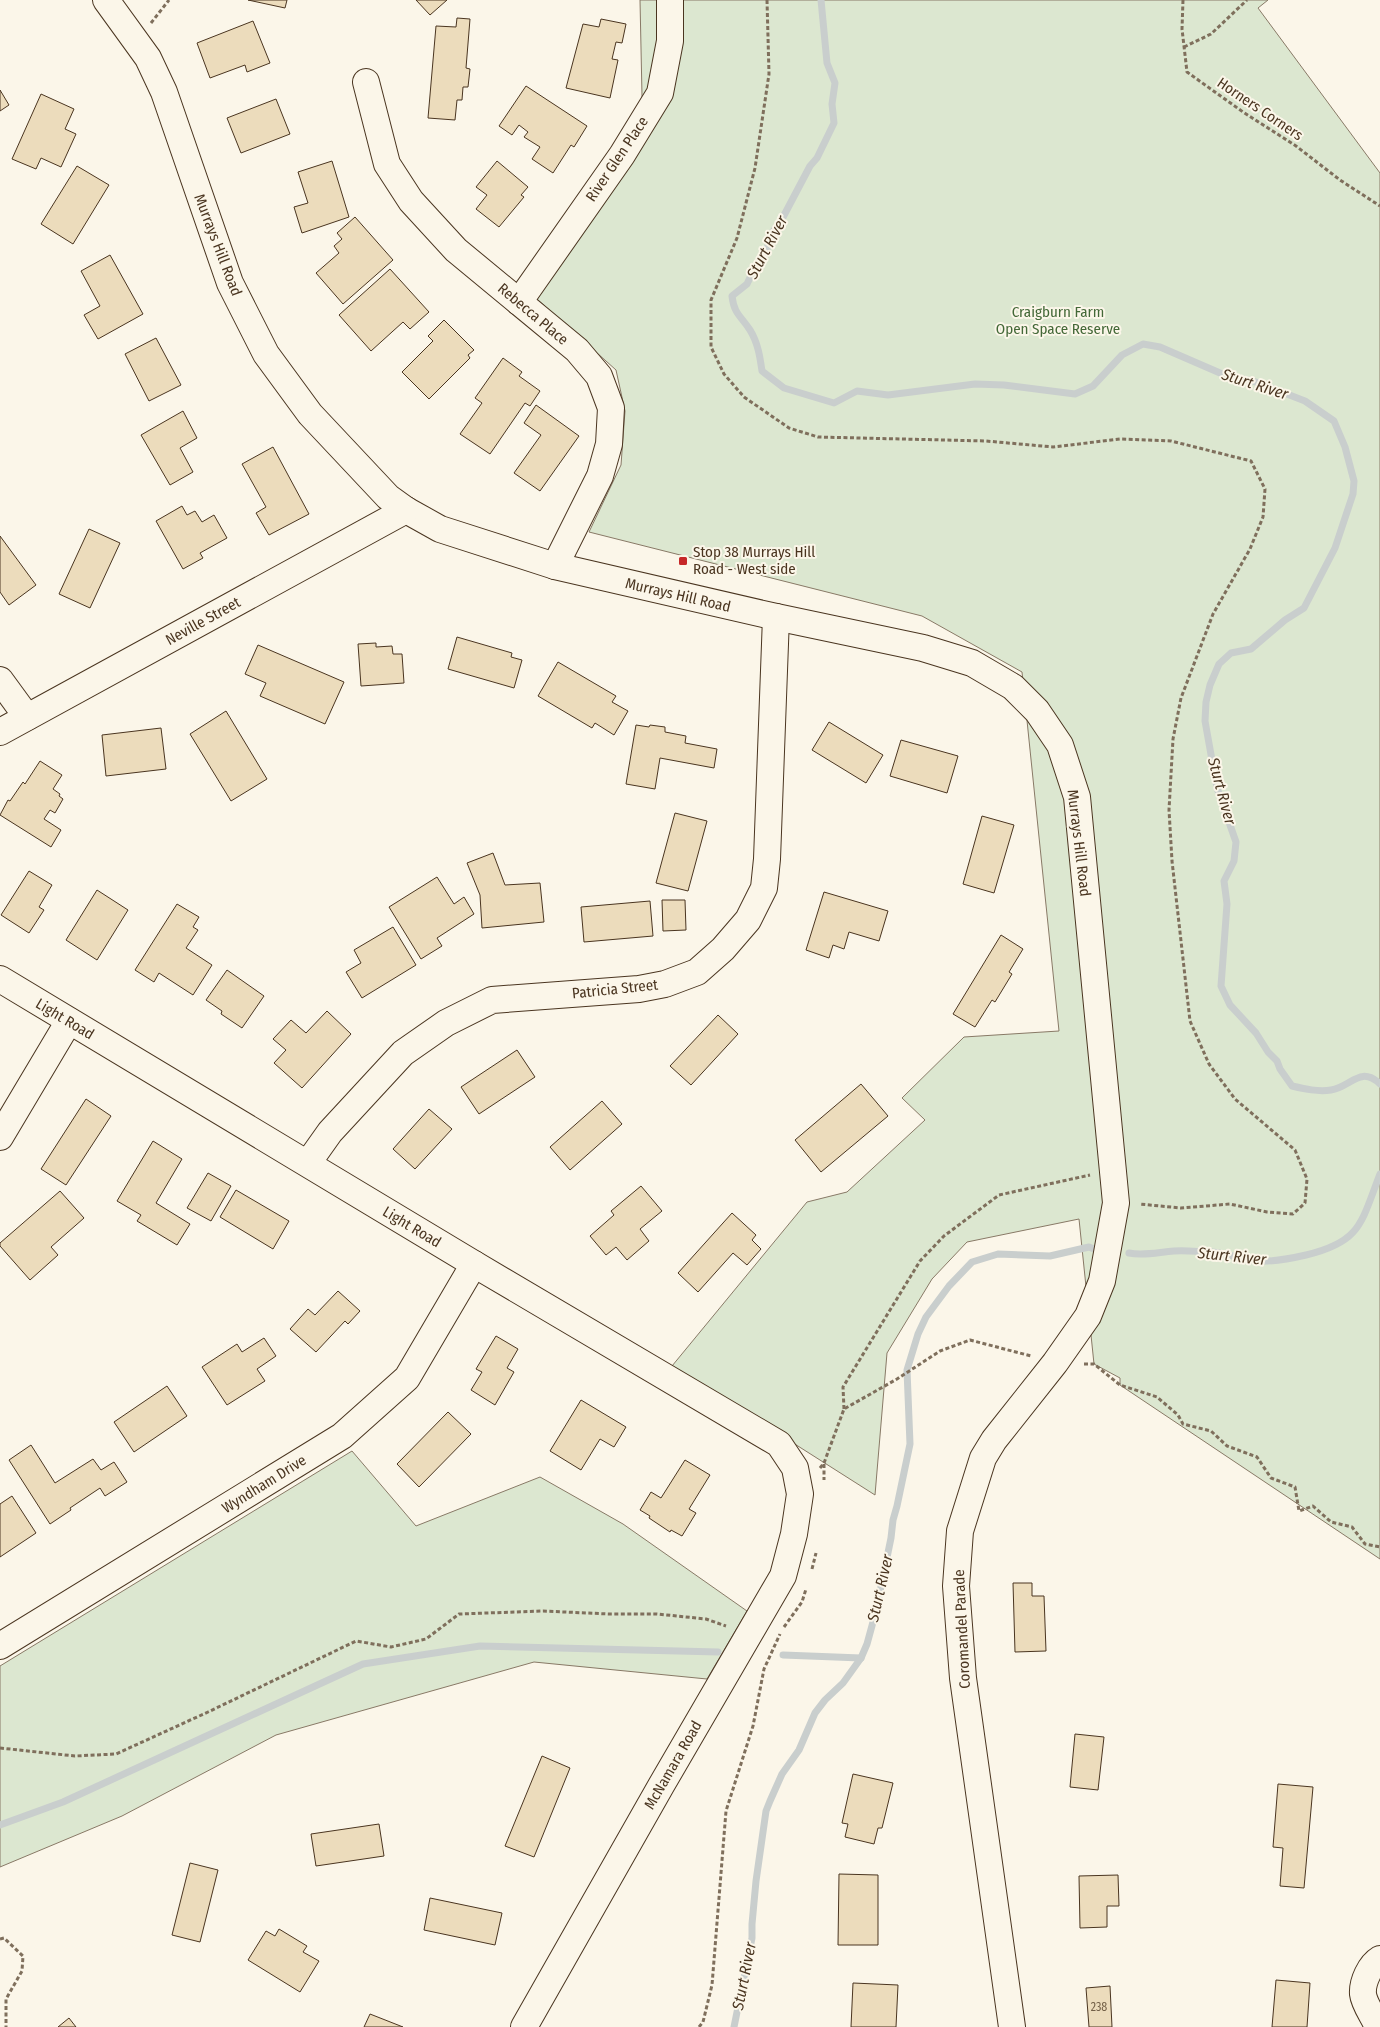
<svg xmlns="http://www.w3.org/2000/svg" width="1380" height="2027" font-family="'Fira Sans Condensed',sans-serif">
  <style>
    .green { fill: #dce7d0; stroke: #887966 }
    .lines { fill: none; stroke-linecap: round; stroke-linejoin: round }
    .stream { stroke: #c9cecd; stroke-width: 7 }
    .building { fill: #ecdcbc; stroke: #4a3520 }
    .minor-casing { stroke: #4a3520; stroke-width: 28 }
    .path { stroke: #7f6f5c; stroke-width: 3; stroke-dasharray: 4 2.5; stroke-linecap: butt }
    .minor { stroke: #fbf6e9; stroke-width: 26 }
    .poi-dot { fill: #c62828; stroke: #fbf6e9; stroke-width: 2 }
    .labels { text-anchor: middle; dominant-baseline: central; stroke-width: 4; stroke-linejoin: round; paint-order: stroke }
    .number-label { font-size: 12px; fill: #725f47 }
    .street-label { font-size: 15px; fill: #4a3520; stroke: #fbf6e9 }
    .park-label { font-size: 15px; fill: #436837; stroke: #fbf6e9 }
    .poi-label { font-size: 15px; fill: #4a3520; stroke: #fbf6e9; text-anchor: start }
    .water-label { font-size: 16px; font-style: italic; fill: #4a3520; stroke: #fbf6e9 }
  </style>
  <rect width="100%" height="100%" fill="#fbf6e9"/>
  <g class="green">
    <path d="M 640,0 L 1268,0 L 1258,8 L 1380,173 L 1380,1559 L 1120,1385 L 1120,1378 L 1094,1364 L 1079,1219 L 967,1242 L 932,1279 L 887,1353 L 875,1495 L 672,1366 L 807,1202 L 847,1192 L 925,1120 L 902,1098 L 964,1037 L 1059,1031 L 1022,672 L 922,616 L 589,532 L 621,465 L 625,411 L 616,370 L 537,299 L 643,144 Z"/>
    <path d="M 352,1451 L 416,1526 L 540,1477 L 623,1524 L 747,1611 L 707,1679 L 534,1662 L 276,1735 L 122,1816 L 0,1867 L 0,1666 Z"/>
  </g>
  <g class="lines">
    <g class="stream">
      <path d="M 821,0 L 827,63 L 835,83 L 832,104 L 834,123 L 817,158 L 810,166 L 781,221 L 771,234 L 767,249 L 756,265 L 747,284 L 732,296 C 734,314 741,316 750,330 C 758,343 760,357 762,371 L 784,388 L 834,403 L 857,391 L 888,395 L 975,384 L 1004,385 L 1075,394 L 1093,386 L 1122,355 L 1143,344 L 1160,347 L 1227,376 L 1253,381 L 1305,401 L 1334,421 L 1345,447 L 1354,481 L 1353,494 L 1335,548 L 1304,608 L 1285,620 L 1251,649 L 1231,653 L 1219,664 L 1210,685 L 1206,702 L 1205,721 L 1217,788 L 1236,842 L 1234,861 L 1224,881 L 1227,904 L 1221,986 L 1230,1005 L 1256,1033 L 1268,1052 L 1277,1061 L 1280,1069 L 1292,1086 C 1305,1089 1318,1092 1331,1090 C 1351,1087 1360,1065 1380,1084"/>
      <path d="M 1129,1253 C 1144,1256 1159,1252 1174,1251 C 1187,1250 1200,1252 1212,1252 C 1227,1253 1242,1260 1257,1261 C 1274,1262 1289,1259 1306,1255 C 1361,1242 1361,1223 1380,1174"/>
      <path d="M 783,1655 L 861,1658"/>
      <path d="M 0,1825 L 63,1802 L 363,1664 L 480,1646 L 718,1652"/>
      <path d="M 734,2027 L 752,1938 L 752,1924 L 756,1881 L 766,1811 L 770,1801 L 782,1774 L 799,1750 L 815,1713 L 825,1700 L 843,1683 L 861,1658 L 867,1644 L 876,1611 L 891,1538 L 893,1520 L 897,1506 L 910,1444 L 907,1370 L 918,1334 L 926,1317 L 949,1286 L 972,1262 L 998,1254 L 1050,1256 L 1089,1247 L 1094,1249"/>
    </g>
  </g>
  <g class="building">
    <path d="M 248,0 L 287,0 L 285,8 Z"/>
    <path d="M 416,0 L 447,0 L 430,15 Z"/>
    <path d="M 457,18 L 470,19 L 466,68 L 470,69 L 468,87 L 463,87 L 462,100 L 457,100 L 455,120 L 428,118 L 436,26 L 456,27 Z"/>
    <path d="M 601,19 L 626,24 L 622,43 L 616,42 L 612,59 L 618,60 L 610,98 L 566,88 L 583,24 L 599,27 Z"/>
    <path d="M 253,21 L 270,63 L 247,72 L 245,65 L 210,78 L 197,43 Z"/>
    <path d="M 526,86 L 587,126 L 574,147 L 571,145 L 553,173 L 532,159 L 540,147 L 524,137 L 528,132 L 519,125 L 512,135 L 499,126 Z"/>
    <path d="M 0,90 L 9,105 L 0,111 Z"/>
    <path d="M 41,94 L 74,109 L 65,129 L 76,134 L 61,167 L 41,158 L 36,169 L 12,159 Z"/>
    <path d="M 276,99 L 290,134 L 241,153 L 227,118 Z"/>
    <path d="M 332,161 L 349,217 L 302,233 L 294,207 L 308,203 L 298,172 Z"/>
    <path d="M 497,161 L 528,187 L 521,195 L 524,197 L 499,227 L 476,209 L 487,195 L 476,187 Z"/>
    <path d="M 77,166 L 109,185 L 73,244 L 41,224 Z"/>
    <path d="M 355,217 L 393,260 L 343,304 L 316,273 L 339,253 L 334,246 L 342,239 L 337,233 Z"/>
    <path d="M 110,255 L 143,314 L 98,339 L 84,315 L 100,306 L 81,271 Z"/>
    <path d="M 390,269 L 429,312 L 410,329 L 403,322 L 371,351 L 339,315 Z"/>
    <path d="M 444,320 L 474,350 L 468,355 L 470,358 L 429,399 L 402,372 L 433,341 L 428,336 Z"/>
    <path d="M 156,338 L 181,385 L 149,401 L 125,354 Z"/>
    <path d="M 503,358 L 522,372 L 519,376 L 540,391 L 530,406 L 525,403 L 490,454 L 460,434 L 482,403 L 475,398 Z"/>
    <path d="M 536,405 L 579,436 L 540,491 L 514,473 L 541,435 L 524,423 Z"/>
    <path d="M 183,411 L 197,438 L 180,448 L 193,472 L 170,485 L 141,435 Z"/>
    <path d="M 273,447 L 309,514 L 269,535 L 256,513 L 266,507 L 242,464 Z"/>
    <path d="M 182,506 L 187,515 L 195,511 L 202,522 L 214,515 L 227,538 L 200,553 L 203,558 L 183,569 L 156,521 Z"/>
    <path d="M 89,529 L 120,543 L 90,608 L 59,594 Z"/>
    <path d="M 0,536 L 36,585 L 9,605 L 0,592 Z"/>
    <path d="M 457,637 L 512,653 L 511,657 L 522,660 L 514,688 L 448,669 Z"/>
    <path d="M 376,643 L 376,647 L 392,646 L 393,654 L 402,654 L 404,683 L 361,686 L 358,644 Z"/>
    <path d="M 258,645 L 344,682 L 325,724 L 260,696 L 266,683 L 245,674 Z"/>
    <path d="M 558,662 L 616,696 L 612,702 L 628,711 L 614,735 L 595,723 L 592,728 L 538,696 Z"/>
    <path d="M 226,711 L 267,779 L 231,801 L 190,734 Z"/>
    <path d="M 829,722 L 883,755 L 866,783 L 812,750 Z"/>
    <path d="M 636,725 L 649,727 L 650,725 L 665,727 L 665,732 L 686,736 L 685,743 L 717,749 L 714,768 L 660,758 L 655,789 L 626,784 Z"/>
    <path d="M 161,728 L 166,769 L 106,776 L 102,735 Z"/>
    <path d="M 901,740 L 958,756 L 947,793 L 890,776 Z"/>
    <path d="M 40,761 L 62,775 L 53,789 L 60,794 L 59,796 L 63,799 L 55,813 L 50,810 L 44,819 L 61,830 L 51,847 L 0,815 L 8,800 L 10,801 L 23,782 L 25,784 Z"/>
    <path d="M 675,813 L 707,821 L 688,891 L 656,883 Z"/>
    <path d="M 982,816 L 1014,825 L 994,893 L 963,884 Z"/>
    <path d="M 493,853 L 505,885 L 540,883 L 544,922 L 482,928 L 480,895 L 467,863 Z"/>
    <path d="M 29,871 L 52,885 L 39,907 L 44,910 L 29,933 L 1,915 Z"/>
    <path d="M 437,877 L 454,904 L 464,897 L 474,914 L 437,938 L 442,946 L 421,959 L 389,907 Z"/>
    <path d="M 97,890 L 128,910 L 97,960 L 66,940 Z"/>
    <path d="M 824,892 L 888,911 L 879,941 L 849,932 L 844,949 L 833,945 L 829,958 L 806,950 Z"/>
    <path d="M 662,900 L 685,900 L 686,930 L 663,931 Z"/>
    <path d="M 650,901 L 653,936 L 584,942 L 581,907 Z"/>
    <path d="M 177,904 L 199,917 L 193,927 L 198,930 L 186,948 L 212,965 L 193,995 L 159,973 L 154,982 L 135,970 Z"/>
    <path d="M 393,927 L 416,965 L 362,998 L 346,972 L 361,963 L 354,950 Z"/>
    <path d="M 1001,935 L 1023,949 L 1009,972 L 1012,974 L 995,1002 L 992,1000 L 975,1027 L 953,1014 Z"/>
    <path d="M 227,970 L 264,996 L 242,1028 L 221,1014 L 222,1011 L 206,1000 Z"/>
    <path d="M 327,1011 L 351,1034 L 302,1088 L 274,1063 L 286,1050 L 273,1039 L 291,1020 L 306,1033 Z"/>
    <path d="M 718,1015 L 738,1034 L 691,1085 L 670,1066 Z"/>
    <path d="M 517,1050 L 535,1077 L 479,1114 L 461,1087 Z"/>
    <path d="M 861,1084 L 888,1116 L 821,1172 L 795,1140 Z"/>
    <path d="M 86,1099 L 111,1116 L 66,1185 L 41,1169 Z"/>
    <path d="M 602,1101 L 622,1124 L 570,1170 L 550,1147 Z"/>
    <path d="M 429,1109 L 452,1129 L 415,1169 L 393,1149 Z"/>
    <path d="M 153,1141 L 182,1159 L 156,1203 L 190,1224 L 177,1245 L 137,1221 L 141,1215 L 117,1201 Z"/>
    <path d="M 208,1173 L 231,1186 L 211,1221 L 187,1208 Z"/>
    <path d="M 641,1186 L 662,1211 L 640,1229 L 649,1241 L 627,1260 L 616,1247 L 606,1255 L 590,1236 L 614,1215 L 611,1211 Z"/>
    <path d="M 236,1190 L 289,1221 L 273,1249 L 220,1217 Z"/>
    <path d="M 60,1191 L 84,1218 L 51,1247 L 58,1255 L 30,1280 L 0,1246 L 0,1243 Z"/>
    <path d="M 732,1213 L 756,1235 L 752,1240 L 761,1249 L 747,1265 L 733,1253 L 698,1292 L 678,1273 Z"/>
    <path d="M 338,1291 L 360,1311 L 348,1324 L 345,1321 L 316,1352 L 290,1329 L 308,1309 L 315,1315 Z"/>
    <path d="M 496,1336 L 518,1349 L 507,1368 L 514,1372 L 495,1405 L 471,1390 L 482,1372 L 476,1369 Z"/>
    <path d="M 264,1338 L 276,1356 L 257,1369 L 265,1381 L 227,1405 L 202,1367 L 237,1344 L 242,1352 Z"/>
    <path d="M 167,1386 L 187,1416 L 134,1452 L 114,1422 Z"/>
    <path d="M 581,1400 L 626,1427 L 614,1447 L 600,1439 L 581,1470 L 550,1451 Z"/>
    <path d="M 448,1412 L 471,1434 L 419,1487 L 397,1464 Z"/>
    <path d="M 31,1445 L 55,1483 L 93,1459 L 101,1470 L 114,1462 L 127,1482 L 105,1496 L 100,1488 L 70,1508 L 71,1510 L 50,1524 L 9,1460 Z"/>
    <path d="M 685,1460 L 710,1475 L 689,1509 L 696,1513 L 682,1536 L 671,1530 L 670,1532 L 649,1518 L 650,1516 L 640,1510 L 651,1492 L 661,1498 Z"/>
    <path d="M 12,1496 L 36,1533 L 0,1557 L 0,1504 Z"/>
    <path d="M 1013,1583 L 1032,1583 L 1032,1596 L 1044,1596 L 1046,1651 L 1015,1652 Z"/>
    <path d="M 1075,1734 L 1104,1737 L 1098,1790 L 1070,1787 Z"/>
    <path d="M 542,1756 L 570,1768 L 534,1857 L 505,1846 Z"/>
    <path d="M 853,1774 L 893,1783 L 882,1828 L 878,1828 L 874,1844 L 845,1837 L 848,1824 L 842,1823 Z"/>
    <path d="M 1278,1784 L 1313,1787 L 1304,1888 L 1280,1886 L 1283,1848 L 1273,1847 Z"/>
    <path d="M 379,1824 L 384,1856 L 316,1866 L 311,1834 Z"/>
    <path d="M 190,1863 L 218,1870 L 200,1942 L 172,1935 Z"/>
    <path d="M 839,1874 L 878,1875 L 878,1945 L 838,1945 Z"/>
    <path d="M 1118,1875 L 1119,1906 L 1107,1906 L 1107,1927 L 1080,1928 L 1079,1876 Z"/>
    <path d="M 430,1898 L 502,1913 L 495,1945 L 424,1930 Z"/>
    <path d="M 279,1929 L 307,1946 L 303,1952 L 319,1961 L 300,1992 L 248,1960 L 266,1931 L 275,1936 Z"/>
    <path d="M 1276,1980 L 1310,1983 L 1307,2027 L 1272,2027 Z"/>
    <path d="M 853,1983 L 898,1985 L 896,2027 L 851,2027 Z"/>
    <path d="M 1110,1986 L 1112,2027 L 1089,2027 L 1086,1988 Z"/>
    <path d="M 370,2014 L 403,2027 L 364,2027 Z"/>
    <path d="M 69,2018 L 76,2027 L 58,2027 Z"/>
  </g>
  <g class="lines">
    <defs>
      <g id="minor">
        <path d="M 106,0 L 148,58 L 164,92 L 230,283 L 266,354 L 310,414 L 388,497 L 406,510 L 440,529 L 555,566 L 776,617 L 923,648 L 972,663 L 1013,687 L 1037,711 L 1060,745 L 1077,797 L 1116,1203 L 1102,1281 L 1088,1316 L 1055,1363 L 994,1440 L 983,1458 L 960,1531 L 956,1586 L 963,1678 L 1012,2027"/>
        <path d="M 366,82 L 387,164 L 411,201 L 456,250 L 577,350 L 599,376 L 611,408 L 609,444 L 600,476 L 555,566"/>
        <path d="M 519,302 L 622,155 L 660,93 L 670,41 L 670,0"/>
        <path d="M 0,680 L 27,717"/>
        <path d="M 0,732 L 406,510"/>
        <path d="M 0,979 L 474,1264 L 779,1444 L 795,1468 L 800,1494 L 794,1534 L 783,1576 L 662,1784 L 524,2027"/>
        <path d="M 0,1137 L 69,1021"/>
        <path d="M 308,1163 L 330,1132 L 403,1053 L 446,1023 L 492,1000 L 639,989 L 665,984 L 697,972 L 723,949 L 748,920 L 764,888 L 767,859 L 776,617"/>
        <path d="M 0,1646 L 342,1436 L 407,1378 L 474,1264"/>
        <path d="M 1378,2027 C 1374,2017 1364,2004 1363,1994 C 1362,1982 1370,1965 1380,1959"/>
      </g>
    </defs>
    <use href="#minor" class="minor-casing"/>
    <g class="path">
      <path d="M 767,0 L 769,74 L 755,168 L 737,238 L 711,300 L 711,347 L 724,374 L 744,397 L 789,428 L 818,437 L 986,441 L 1053,447 L 1120,439 L 1171,441 L 1251,461 L 1265,489 L 1263,517 L 1250,549 L 1213,614 L 1181,698 L 1173,739 L 1169,810 L 1172,861 L 1190,1021 L 1209,1064 L 1235,1099 L 1295,1150 L 1307,1179 L 1305,1203 L 1293,1214 L 1267,1212 L 1230,1204 L 1181,1208 L 1139,1204"/>
      <path d="M 1183,0 L 1182,29 L 1187,72 L 1243,112 L 1296,146 L 1340,180 L 1380,206"/>
      <path d="M 151,23 L 169,0"/>
      <path d="M 1184,47 L 1211,34 L 1247,0"/>
      <path d="M 1084,1364 L 1094,1364 L 1120,1385 L 1157,1397 L 1178,1415 L 1183,1424 L 1211,1431 L 1227,1446 L 1257,1457 L 1271,1478 L 1295,1487 L 1299,1511 L 1313,1506 L 1331,1522 L 1352,1527 L 1365,1544 L 1380,1547"/>
      <path d="M 844,1409 L 843,1387 L 920,1261 L 944,1236 L 999,1195 L 1090,1175"/>
      <path d="M 824,1464 L 824,1480"/>
      <path d="M 820,1468 L 824,1463 L 844,1409 L 897,1379 L 940,1351 L 970,1340 L 1031,1356"/>
      <path d="M 812,1569 L 816,1553"/>
      <path d="M 784,1627 L 802,1602 L 806,1589"/>
      <path d="M 0,1748 L 75,1756 L 116,1754 L 208,1712 L 356,1641 L 391,1647 L 426,1639 L 459,1614 L 543,1611 L 609,1614 L 657,1614 L 706,1619 L 726,1626"/>
      <path d="M 0,1939 L 4,1938 L 23,1956 L 22,1971 L 6,1999 L 6,2027"/>
      <path d="M 699,2027 L 703,2022 L 712,1985 L 726,1811 L 753,1726 L 764,1669 L 780,1634"/>
    </g>
    <use href="#minor" class="minor"/>
  </g>
  <rect class="poi-dot" x="678" y="556" width="10" height="10" rx="2.5"/>
  <g class="labels">
    <g class="number-label">
      <text x="1099" y="2007">238</text>
    </g>
    <g class="street-label">
      <text transform="translate(1260 109) rotate(34)">Horners Corners</text>
      <text transform="translate(617 159) rotate(-56)">River Glen Place</text>
      <text transform="translate(218 245) rotate(69)">Murrays Hill Road</text>
      <text transform="translate(533 314) rotate(40)">Rebecca Place</text>
      <text transform="translate(678 595) rotate(13)">Murrays Hill Road</text>
      <text transform="translate(203 621) rotate(-29)">Neville Street</text>
      <text transform="translate(1079 843) rotate(83)">Murrays Hill Road</text>
      <text transform="translate(615 989) rotate(-6)">Patricia Street</text>
      <text transform="translate(65 1019) rotate(31)">Light Road</text>
      <text transform="translate(412 1227) rotate(31)">Light Road</text>
      <text transform="translate(264 1484) rotate(-32)">Wyndham Drive</text>
      <text transform="translate(962 1629) rotate(-93)">Coromandel Parade</text>
      <text transform="translate(673 1765) rotate(-60)">McNamara Road</text>
    </g>
    <g class="park-label">
      <text x="1058" y="312">Craigburn Farm<tspan x="1058" dy="17">Open Space Reserve</tspan></text>
    </g>
    <g class="poi-label">
      <text x="693" y="552">Stop 38 Murrays Hill<tspan x="693" dy="17">Road - West side</tspan></text>
    </g>
    <g class="water-label">
      <text transform="translate(767 247) rotate(-62)">Sturt River</text>
      <text transform="translate(1255 384) rotate(18)">Sturt River</text>
      <text transform="translate(1222 791) rotate(75)">Sturt River</text>
      <text transform="translate(1232 1256) rotate(6)">Sturt River</text>
      <text transform="translate(880 1588) rotate(-77)">Sturt River</text>
      <text transform="translate(744 1976) rotate(-79)">Sturt River</text>
    </g>
  </g>
</svg>
